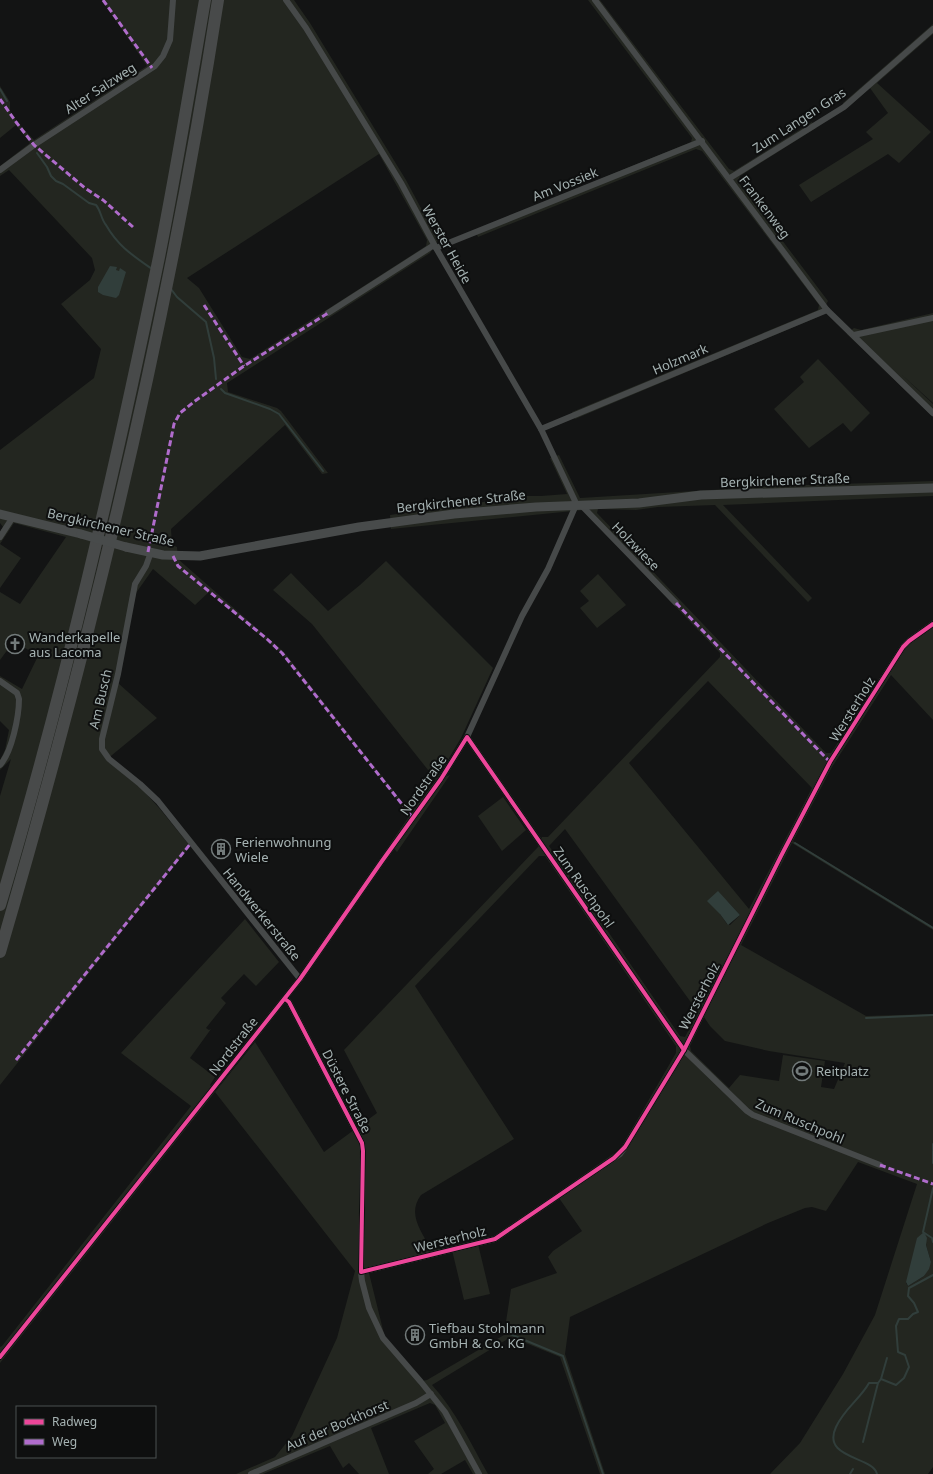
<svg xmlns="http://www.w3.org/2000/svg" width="933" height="1474" font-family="'Noto Sans',sans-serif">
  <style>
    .green { fill: #232620; fill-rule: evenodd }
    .water { fill: #313e3b }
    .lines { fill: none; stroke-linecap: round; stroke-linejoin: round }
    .stream { stroke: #313e3b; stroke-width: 2 }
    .street { stroke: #464949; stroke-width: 6 }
    .secondary { stroke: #484b4b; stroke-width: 9 }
    .highway { stroke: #484a4a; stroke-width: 12 }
    .secondary-bridge { stroke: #484b4b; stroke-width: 9 }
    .quiet { stroke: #b06ccc; stroke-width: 3; stroke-dasharray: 6 3; stroke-linecap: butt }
    .cycleway-casing { stroke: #0e0f0f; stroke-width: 6 }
    .cycleway { stroke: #ed469a; stroke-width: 4 }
    .labels { text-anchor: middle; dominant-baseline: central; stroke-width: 4; stroke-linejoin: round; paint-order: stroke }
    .street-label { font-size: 13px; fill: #a6b3b3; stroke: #0e0f0f }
    .poi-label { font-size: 13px; fill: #a6b3b3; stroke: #0e0f0f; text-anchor: start }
  </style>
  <rect width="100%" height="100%" fill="#131414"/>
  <g class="green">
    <path d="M 102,0 L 294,0 L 310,23 L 406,180 L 438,240 L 430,253 L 227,383 L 228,392 L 277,408 L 281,411 L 328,473 L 322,474 L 285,425 L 171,529 L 172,545 L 177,547 L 178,559 L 284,652 L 411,813 L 436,780 L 312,624 L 273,590 L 291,573 L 328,611 L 360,585 L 386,561 L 493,668 L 461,738 L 436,780 L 450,775 L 397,852 L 390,844 L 410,815 L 282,654 L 209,592 L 195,605 L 153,569 L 136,593 L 118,683 L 157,718 L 106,760 L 140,787 L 160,809 L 190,846 L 0,1085 L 0,796 L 11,759 L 0,770 L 0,760 L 5,750 L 9,730 L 0,721 L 0,676 L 22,689 L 38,656 L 14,641 L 0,660 L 0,592 L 20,604 L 66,537 L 14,523 L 0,544 L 21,558 L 0,588 L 0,532 L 3,527 L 0,523 L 0,450 L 94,378 L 101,349 L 61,304 L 90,280 L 95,270 L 92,258 L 9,170 L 0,176 L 0,166 L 30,143 L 16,125 L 0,138 L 0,86 L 10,102 L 10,111 L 17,122 L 34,140 L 147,66 ZM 379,154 L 427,240 L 426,246 L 250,359 L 242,357 L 199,288 L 187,278 Z"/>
    <path d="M 588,0 L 600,0 L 729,169 L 734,171 L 812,122 L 816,128 L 740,176 L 738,182 L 828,301 L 820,316 L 575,419 L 572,412 L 818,310 L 819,305 L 702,151 L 696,149 L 478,237 L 475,230 L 691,142 L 692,138 Z"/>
    <path d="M 933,24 L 933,34 L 877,83 L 931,132 L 899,163 L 888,154 L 811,202 L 799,185 L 873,139 L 866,132 L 888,113 L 870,88 L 847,108 L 843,103 Z"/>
    <path d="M 933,313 L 933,403 L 901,374 L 933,404 L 933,417 L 847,334 L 854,328 L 861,330 Z"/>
    <path d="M 818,359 L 870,413 L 851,432 L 843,423 L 809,448 L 774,409 L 804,382 L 800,377 Z"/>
    <path d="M 559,455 L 580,498 L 776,486 L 933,481 L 933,496 L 723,505 L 812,598 L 808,602 L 715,505 L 658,507 L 636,510 L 598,509 L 597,513 L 826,753 L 831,753 L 904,641 L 933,620 L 933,720 L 891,675 L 832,767 L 793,841 L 933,927 L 933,930 L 792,843 L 741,945 L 866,1016 L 933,1014 L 933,1467 L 928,1474 L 770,1474 L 800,1443 L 843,1374 L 875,1315 L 917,1184 L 858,1162 L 826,1211 L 812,1207 L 805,1208 L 768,1223 L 570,1317 L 565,1354 L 605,1474 L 600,1474 L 560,1357 L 511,1337 L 432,1385 C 456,1411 471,1444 488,1474 L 473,1474 L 465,1460 L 441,1474 L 428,1474 L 434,1469 L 414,1441 L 445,1423 L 435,1405 L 430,1403 L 371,1428 L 389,1474 L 359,1474 L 349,1463 L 343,1468 L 330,1446 L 263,1474 L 236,1474 L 275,1457 L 292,1436 L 337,1338 L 355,1271 L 215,1092 L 0,1363 L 0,1347 L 2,1346 L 191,1106 L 121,1053 L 245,919 L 279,962 L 256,986 L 244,974 L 221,998 L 226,1003 L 206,1028 L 209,1030 L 211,1029 L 190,1058 L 215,1077 L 210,1085 L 215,1092 L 255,1042 L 324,1152 L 377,1113 L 344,1050 L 538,847 L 542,837 L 548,837 L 720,657 L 720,653 L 583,510 L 391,529 L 390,515 L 497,500 L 518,496 L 541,496 L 567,494 L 550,458 ZM 708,681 L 812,788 L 749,909 L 629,763 ZM 565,829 L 698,1012 L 685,1037 L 680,1036 L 549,846 ZM 539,856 L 545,856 L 676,1046 L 676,1053 L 622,1146 L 616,1152 L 553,1196 L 559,1198 L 582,1231 L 553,1251 L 548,1257 L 557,1273 L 511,1289 L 504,1335 L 427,1380 L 422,1381 L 385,1338 L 369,1273 L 452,1250 L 464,1300 L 490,1294 L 478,1244 L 452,1250 L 430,1248 C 421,1230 407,1214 421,1195 L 514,1139 L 415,986 ZM 727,901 L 740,915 L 730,925 L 727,924 L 720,914 ZM 704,1017 L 710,1026 L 725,1041 L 769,1051 L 845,1063 L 834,1089 L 821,1087 L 825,1061 L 783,1055 L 779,1081 L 740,1075 L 729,1088 L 691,1051 L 690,1046 ZM 928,1241 L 926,1245 L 931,1262 L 924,1276 L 908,1286 L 906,1283 Z"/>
    <path d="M 598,574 L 626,605 L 597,628 L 580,608 L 589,601 L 580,591 Z"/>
    <path d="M 503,797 L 526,830 L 502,851 L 478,816 Z"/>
  </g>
  <g class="water">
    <path d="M 110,266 L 117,267 L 116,270 L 119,271 L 120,268 L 126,272 L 119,295 L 116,298 L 103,295 L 98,292 L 98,287 Z"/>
    <path d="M 718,891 L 740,915 L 728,925 L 720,914 L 707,901 Z"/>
    <path d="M 924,1232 L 927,1238 L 926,1245 L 931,1262 L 929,1269 L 924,1276 L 908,1286 L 906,1282 L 917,1238 Z"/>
  </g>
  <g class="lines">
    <g class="stream">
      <path d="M 0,89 L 7,101"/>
      <path d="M 37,153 L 47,167 L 51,176 L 56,181 L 63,184 L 89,203 L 96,205 C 101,211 101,219 106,225 C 118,246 132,255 152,269"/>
      <path d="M 171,289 L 177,297 L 206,322 L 214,358 L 216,379"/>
      <path d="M 221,389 L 225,393 L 270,409 L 279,414 L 323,471"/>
      <path d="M 795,843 L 933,928"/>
      <path d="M 866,1018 L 933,1015"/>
      <path d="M 933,1144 L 933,1150"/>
      <path d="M 933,1151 L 933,1163"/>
      <path d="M 933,1188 L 923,1232 L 932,1238 L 933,1242"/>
      <path d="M 510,1334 L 563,1356 L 603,1474"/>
      <path d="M 881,1379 L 887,1358"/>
      <path d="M 863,1442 L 878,1383"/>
      <path d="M 850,1474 L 853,1469"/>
      <path d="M 877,1474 C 873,1456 821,1459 836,1427 C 844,1409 861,1398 869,1383 L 878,1383 L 881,1379 L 896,1385 L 904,1378 L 909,1367 L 905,1355 L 898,1352 L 896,1326 L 899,1319 L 908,1319 L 913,1314 L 918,1312 L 914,1303 L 908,1296 L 909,1288 L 933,1275"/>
    </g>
    <g class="street">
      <path d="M 595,0 L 827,310 L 933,413"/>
      <path d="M 0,170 L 34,145 L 155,66 L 163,56 L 170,40 L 173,0"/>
      <path d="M 730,178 L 844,107 L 933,29"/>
      <path d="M 436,248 L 702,141"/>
      <path d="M 328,313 L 434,245"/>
      <path d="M 854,335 L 933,318"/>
      <path d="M 541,429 L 827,310"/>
      <path d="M 581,505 L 676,603"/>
      <path d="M 0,537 L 13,517"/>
      <path d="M 151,552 L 146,566 L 135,584 L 118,674 L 102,739 L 102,749 L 109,759 L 140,784 L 158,801 L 300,979"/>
      <path d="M 0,681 L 17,693 L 19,699 C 19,716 12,752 0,765"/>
      <path d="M 467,737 L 684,1050 L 747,1111 L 753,1115 L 880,1165"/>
      <path d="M 285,999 L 289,1002 L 362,1143 L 363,1151 L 361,1272 L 362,1281 L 369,1308 L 383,1338 L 421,1382 L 445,1412 L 479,1474"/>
      <path d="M 361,1272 L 495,1239 L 620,1154 L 625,1147 L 684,1050 L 781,856 L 830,762 L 903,647 L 909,641 L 933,624"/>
      <path d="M 0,1357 L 300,979 L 382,861 L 441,779 L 467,737 L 522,616 L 548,569 L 576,505 L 575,501 L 541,429 L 436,248 L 401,183 L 306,28 L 286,0"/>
      <path d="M 251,1474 L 416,1403 L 431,1394"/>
    </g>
    <g class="secondary">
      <path d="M 0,514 L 81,534"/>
      <path d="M 126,547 L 163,555 L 200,556 L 359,527 L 454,514 L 536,507 L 639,503 L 701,495 L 933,488"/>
    </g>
    <g class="highway">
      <path d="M 0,905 C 64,692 114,475 159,257 C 176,172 190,86 205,0"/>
      <path d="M 0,952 C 92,639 168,322 218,0"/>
    </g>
    <path class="secondary-bridge" d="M 81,534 L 126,547"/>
    <g class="quiet">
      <path d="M 103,0 L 152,68"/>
      <path d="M 0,99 L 16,122 L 34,145 L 85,188 L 103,200 L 133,227"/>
      <path d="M 204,305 L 244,366"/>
      <path d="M 148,552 L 174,424 L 180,413 L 195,401 L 244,366 L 328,313"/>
      <path d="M 173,556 L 178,566 L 267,639 L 282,653 L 413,818"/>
      <path d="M 676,603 L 830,762"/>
      <path d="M 16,1060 L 191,843"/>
      <path d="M 880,1165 L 933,1184"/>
    </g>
    <defs>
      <g id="cycleway">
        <path d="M 285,999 L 289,1002 L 362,1143 L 363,1151 L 361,1272 L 495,1239 L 614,1158 L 625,1147 L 684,1050 L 781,856 L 830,762 L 903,647 L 909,641 L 933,624"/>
        <path d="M 0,1357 L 300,979 L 382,861 L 441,779 L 467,737 L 684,1050"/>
      </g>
    </defs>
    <use href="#cycleway" class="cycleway-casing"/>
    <use href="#cycleway" class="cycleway"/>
  </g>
  <defs>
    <symbol id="church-ring" viewBox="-11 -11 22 22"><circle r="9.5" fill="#0e0f0f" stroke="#737b7b" stroke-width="1.5"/><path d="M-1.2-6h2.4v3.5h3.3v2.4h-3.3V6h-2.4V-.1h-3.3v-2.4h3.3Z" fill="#737b7b"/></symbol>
    <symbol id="building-ring" viewBox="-11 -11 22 22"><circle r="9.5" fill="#0e0f0f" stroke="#737b7b" stroke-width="1.5"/><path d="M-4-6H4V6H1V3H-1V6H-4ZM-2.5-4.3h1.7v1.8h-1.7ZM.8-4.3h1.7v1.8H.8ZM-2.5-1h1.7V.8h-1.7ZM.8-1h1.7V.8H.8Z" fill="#737b7b"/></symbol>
    <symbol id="stadium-ring" viewBox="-11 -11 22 22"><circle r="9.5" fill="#0e0f0f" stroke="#737b7b" stroke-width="1.5"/><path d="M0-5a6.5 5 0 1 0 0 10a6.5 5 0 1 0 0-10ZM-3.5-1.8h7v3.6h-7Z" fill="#737b7b"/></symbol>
  </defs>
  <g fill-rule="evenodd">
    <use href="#church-ring" x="4" y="633" width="22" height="22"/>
    <use href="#building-ring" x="210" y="838" width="22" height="22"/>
    <use href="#stadium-ring" x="791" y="1060" width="22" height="22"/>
    <use href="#building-ring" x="404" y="1324" width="22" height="22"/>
  </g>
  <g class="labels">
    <g class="street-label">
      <text transform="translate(100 88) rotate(-33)">Alter Salzweg</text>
      <text transform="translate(799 120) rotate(-33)">Zum Langen Gras</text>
      <text transform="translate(565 184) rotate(-22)">Am Vossiek</text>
      <text transform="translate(765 207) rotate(53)">Frankenweg</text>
      <text transform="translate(447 244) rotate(61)">Werster Heide</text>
      <text transform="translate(680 359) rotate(-23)">Holzmark</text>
      <text transform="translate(785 480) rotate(-2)">Bergkirchener Straße</text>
      <text transform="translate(461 501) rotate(-6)">Bergkirchener Straße</text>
      <text transform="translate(111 527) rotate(13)">Bergkirchener Straße</text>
      <text transform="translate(636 546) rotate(46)">Holzwiese</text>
      <text transform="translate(100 699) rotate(-77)">Am Busch</text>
      <text transform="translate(852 709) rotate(-58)">Wersterholz</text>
      <text transform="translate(423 785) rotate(-55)">Nordstraße</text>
      <text transform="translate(584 887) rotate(55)">Zum Ruschpohl</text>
      <text transform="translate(262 914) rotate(51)">Handwerkerstraße</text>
      <text transform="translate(699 996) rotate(-63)">Wersterholz</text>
      <text transform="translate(233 1046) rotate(-52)">Nordstraße</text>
      <text transform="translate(347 1091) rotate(63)">Düstere Straße</text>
      <text transform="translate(800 1121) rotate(23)">Zum Ruschpohl</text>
      <text transform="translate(450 1239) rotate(-14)">Wersterholz</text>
      <text transform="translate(337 1425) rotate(-23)">Auf der Bockhorst</text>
    </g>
    <g class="poi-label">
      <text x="29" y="637">Wanderkapelle<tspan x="29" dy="15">aus Lacoma</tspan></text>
      <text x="235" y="842">Ferienwohnung<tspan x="235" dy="15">Wiele</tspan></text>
      <text x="816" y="1071">Reitplatz</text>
      <text x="429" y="1328">Tiefbau Stohlmann<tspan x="429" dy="15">GmbH &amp; Co. KG</tspan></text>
    </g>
  </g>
  <rect x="16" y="1406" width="140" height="52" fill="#0e0f0f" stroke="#4b5151"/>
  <rect x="24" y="1419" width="20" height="6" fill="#ed469a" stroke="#4b5151"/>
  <text x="52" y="1426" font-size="12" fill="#a6b3b3">Radweg</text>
  <rect x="24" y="1439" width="20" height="6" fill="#b06ccc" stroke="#4b5151"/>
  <text x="52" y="1446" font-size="12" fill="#a6b3b3">Weg</text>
</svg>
